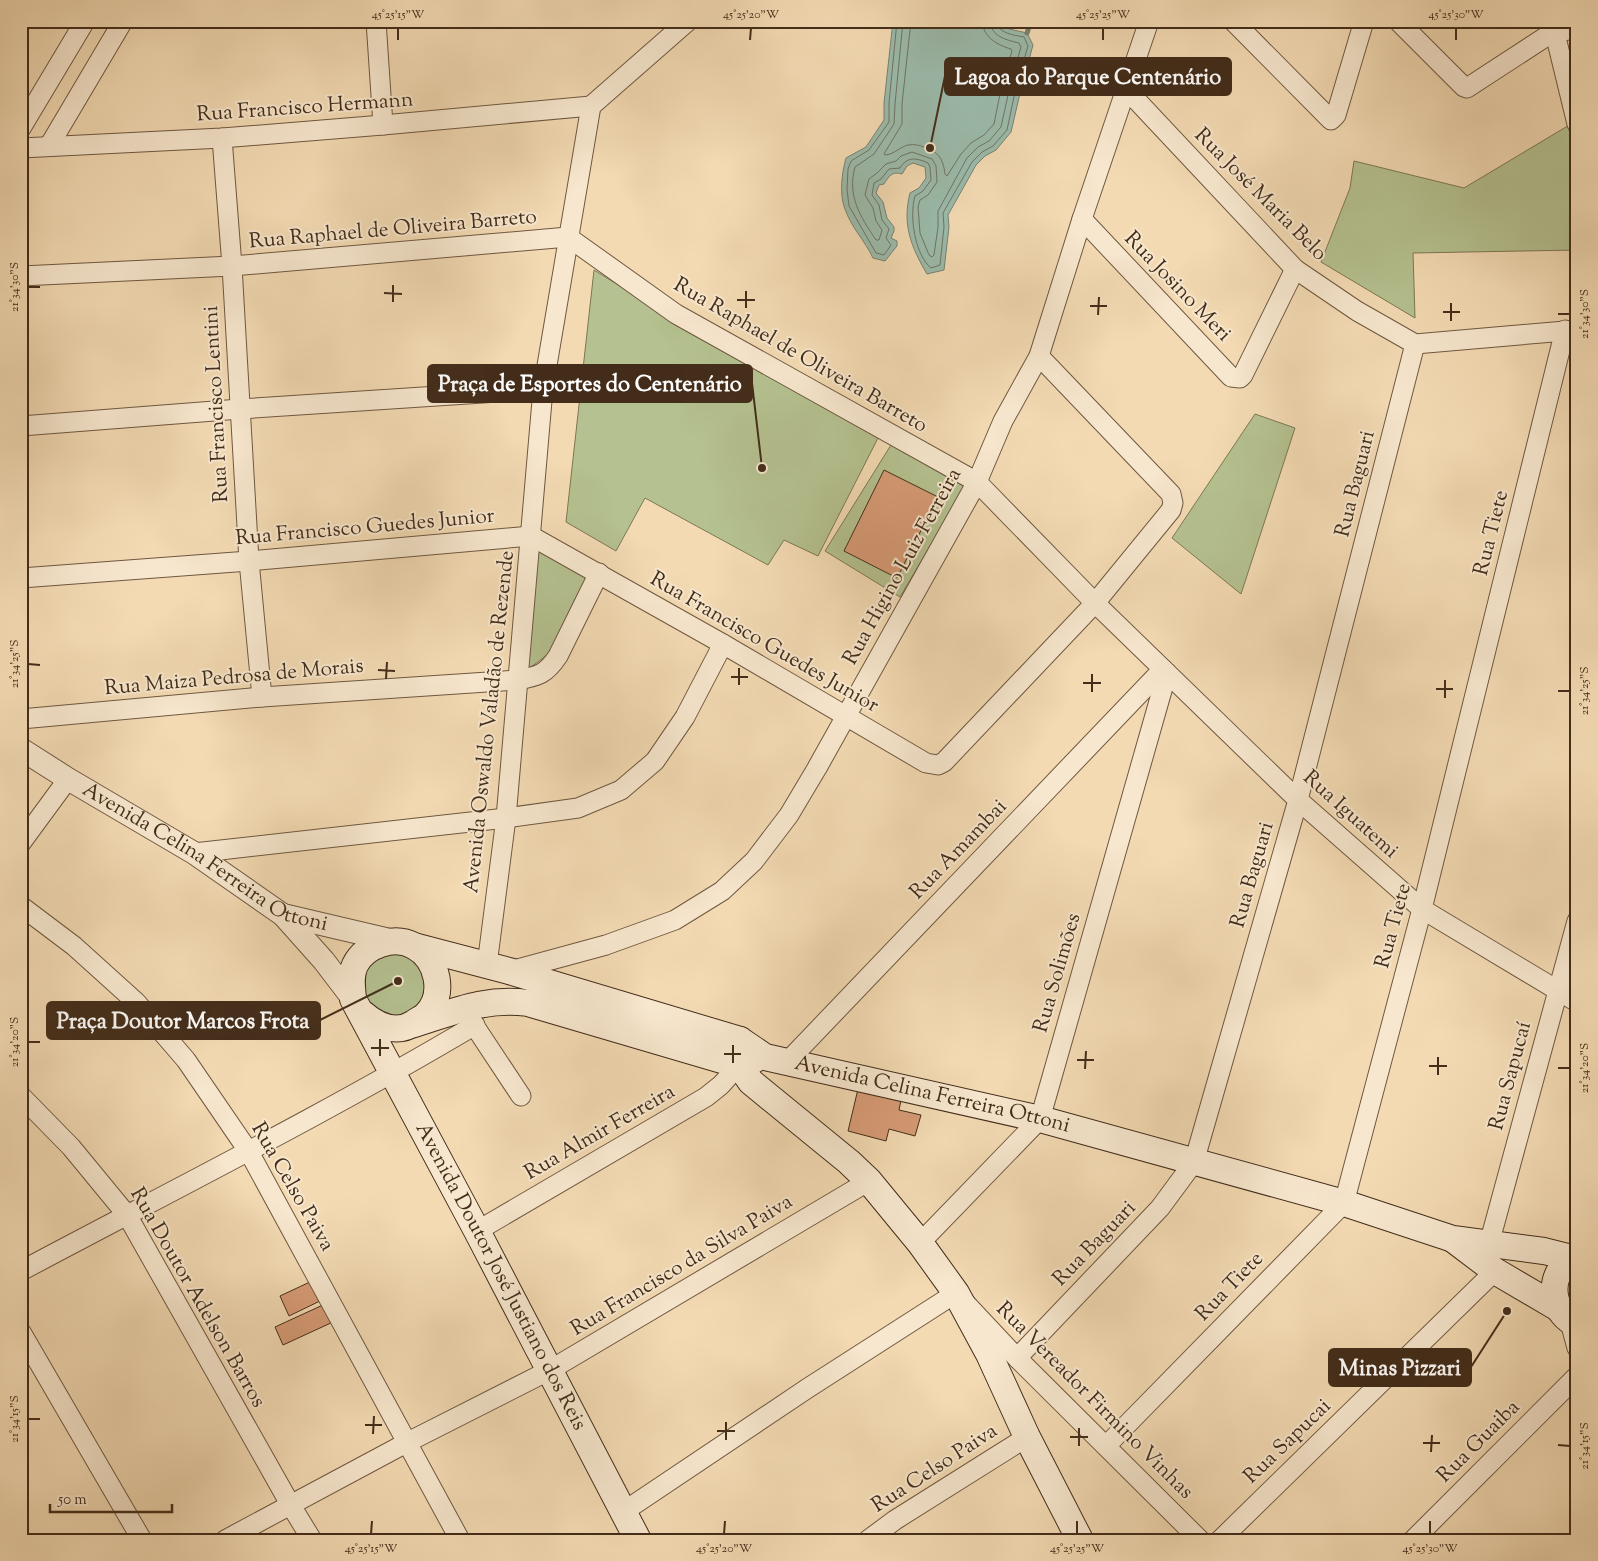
<svg xmlns="http://www.w3.org/2000/svg" width="1598" height="1561" font-family="'Sorts Mill Goudy',serif">
  <style>
    .green { fill: #b5c190; stroke: #7c7755 }
    .water { fill: #9bbbac; stroke: #788272 }
    .lines { fill: none; stroke-linecap: round; stroke-linejoin: round }
    .shore { stroke: #6f7463; stroke-width: 1 }
    .stream { stroke: #788272; stroke-width: 5 }
    .building { fill: #d79b76; stroke: #432d1a }
    .minor-casing { stroke: #6f5840; stroke-width: 21 }
    .tertiary-casing { stroke: #6f5840; stroke-width: 24 }
    .secondary-casing { stroke: #432d1a; stroke-width: 28 }
    .minor { stroke: #f7e7ce; stroke-width: 19 }
    .tertiary { stroke: #f7e7ce; stroke-width: 22 }
    .secondary { stroke: #f7e7ce; stroke-width: 26 }
    .ticks { fill: none; stroke: #432d1a; stroke-width: 2 }
    .labels { text-anchor: middle; dominant-baseline: central; stroke-width: 4; stroke-linejoin: round; paint-order: stroke }
    .street-label { font-size: 21px; fill: #432d1a; stroke: #f7e7ce }
    .leader { fill: none; stroke: #432d1a; stroke-width: 2 }
    .callout-dot { fill: #432d1a; stroke: #f7e7ce; stroke-width: 2 }
    .callout { fill: #432d1a; stroke: #432d1a; stroke-width: 2 }
    .callout-label { font-size: 22px; text-anchor: middle; font-weight: bold; fill: #fff }
    .neatline { fill: none; stroke: #432d1a; stroke-width: 2 }
    .ticks-label { font-size: 12px; text-anchor: middle; fill: #432d1a }
  </style>
  <rect width="100%" height="100%" fill="#f3dab3"/>
  <filter id="stains"><feTurbulence type="fractalNoise" baseFrequency=".004" numOctaves="4"/><feColorMatrix values="0 0 0 0 .2 0 0 0 0 .09 0 0 0 0 .02 0 0 0 .5 -.17"/></filter>
  <radialGradient id="worn" r=".72"><stop offset=".6" stop-color="#630" stop-opacity="0"/><stop offset="1" stop-color="#630" stop-opacity=".3"/></radialGradient>
  <g class="green">
    <path d="M 1571,124 L 1577,147 L 1577,250 L 1413,253 L 1415,318 L 1321,262 L 1350,188 L 1354,161 L 1464,188 Z"/>
    <path d="M 594,270 L 724,350 L 878,438 L 818,556 L 784,540 L 768,565 L 645,498 L 616,551 L 566,522 Z"/>
    <path d="M 1255,414 L 1295,428 L 1241,594 L 1172,538 Z"/>
    <path d="M 891,445 L 965,487 L 900,597 L 825,551 Z"/>
    <path d="M 533,545 L 593,578 L 550,653 L 520,675 Z"/>
    <path d="M 392,947 L 428,964 L 424,1005 L 398,1017 L 378,1014 L 364,998 L 363,968 Z"/>
  </g>
  <path class="water" d="M 893,21 L 999,21 L 1009,29 L 1027,33 L 1033,45 L 1021,89 L 1011,132 L 996,150 L 985,156 L 976,165 L 948,215 L 949,227 L 944,270 L 927,274 C 911,247 902,224 910,193 L 919,188 L 926,178 L 925,167 L 913,163 L 907,166 L 902,174 C 892,171 889,176 884,184 L 879,185 L 876,193 L 883,202 L 887,218 L 894,227 L 894,231 L 891,238 L 897,241 L 897,246 L 885,261 L 873,258 C 865,241 851,227 845,209 C 839,195 842,172 846,158 L 866,147 L 884,120 L 884,103 Z"/>
  <g class="lines">
    <g class="shore">
      <path d="M 897,21 L 889,103 L 889,122 L 869,150 L 851,161 L 848,169 L 847,189 L 849,206 L 876,253 L 884,255 L 891,245 L 886,238 L 889,229 L 882,220 L 879,205 L 872,195 L 874,183 L 881,179 L 889,169 L 900,168 C 907,156 917,158 928,163 L 930,167 L 931,180 L 923,191 L 915,196 C 909,216 915,255 931,268 L 940,265 L 944,227 L 943,213 L 972,162 L 982,152 L 993,146 L 1007,130 L 1016,87 L 1028,46 L 1024,37 C 1014,35 998,34 996,21"/>
      <path d="M 903,21 L 895,104 L 894,124 L 874,154 L 855,167 C 847,196 860,216 876,240 L 879,240 L 882,230 L 876,221 L 873,208 L 865,195 L 869,179 L 877,173 L 886,164 L 896,161 L 901,156 L 912,152 L 932,159 L 936,166 L 937,182 L 928,195 L 920,200 L 918,207 L 920,233 L 929,255 L 932,257 L 934,255 L 938,227 L 938,211 L 967,158 L 978,147 L 989,141 L 1001,127 L 1010,86 L 1021,47 L 1019,43 C 1007,40 991,37 990,21"/>
      <path d="M 911,21 L 902,104 L 902,124 L 884,154 L 886,155 C 894,154 900,147 908,145 C 914,144 919,145 924,147 C 939,152 943,159 945,174 L 947,176 L 961,154 L 971,143 L 984,135 L 994,124 L 1002,84 L 1012,51 L 1011,49 C 997,45 983,37 982,21"/>
    </g>
    <path class="stream" d="M 1027,33 L 1031,21"/>
  </g>
  <g class="building">
    <path d="M 884,470 L 938,497 L 897,578 L 844,551 Z"/>
    <path d="M 858,1089 L 901,1100 L 899,1110 L 921,1115 L 915,1136 L 889,1129 L 886,1141 L 848,1131 Z"/>
    <path d="M 312,1281 L 322,1300 L 289,1316 L 280,1296 Z"/>
    <path d="M 325,1304 L 333,1322 L 283,1345 L 275,1327 Z"/>
  </g>
  <g class="lines">
    <defs>
      <g id="minor">
        <path d="M 376,21 L 383,125"/>
        <path d="M 1233,21 L 1331,120 L 1336,115 L 1364,21"/>
        <path d="M 1398,21 L 1464,87 L 1467,88 L 1553,32 L 1577,29"/>
        <path d="M 1552,21 L 1577,124"/>
        <path d="M 1126,89 L 1295,269 L 1357,311 L 1415,344 L 1577,330"/>
        <path d="M 21,128 L 85,21"/>
        <path d="M 222,138 L 232,266 L 249,561 L 262,697"/>
        <path d="M 49,146 L 123,21"/>
        <path d="M 21,148 L 222,138 L 383,125 L 591,106"/>
        <path d="M 1082,219 L 1231,377 L 1240,378 L 1243,375 L 1295,269"/>
        <path d="M 21,276 L 232,266 L 568,237 L 676,314 L 977,482 L 1095,603 L 1298,800 L 1422,909 L 1577,1002"/>
        <path d="M 21,426 L 240,409 L 543,389"/>
        <path d="M 21,578 L 249,561 L 531,536 L 723,644 L 926,763 L 938,765 L 944,762 L 1095,603 L 1171,510 L 1173,503 L 1171,494 L 1039,356"/>
        <path d="M 21,719 L 262,697 L 518,680 C 539,676 546,674 558,656 L 599,573"/>
        <path d="M 21,843 L 68,779"/>
        <path d="M 194,853 L 506,818 L 578,808 L 621,790 L 655,761 L 685,717 L 723,644"/>
        <path d="M 21,906 L 74,946 L 136,1002 L 186,1060 L 249,1152 L 460,1540"/>
        <path d="M 487,965 L 506,818 L 543,389 L 591,106 L 688,21"/>
        <path d="M 510,971 L 606,945 L 675,920 L 722,891 L 754,861 L 789,815 L 817,768 L 977,482 L 1003,421 L 1039,356 L 1082,219 L 1149,21"/>
        <path d="M 468,1016 L 521,1096"/>
        <path d="M 788,1061 L 1163,669"/>
        <path d="M 21,1096 L 71,1147 L 127,1215 L 290,1504 L 312,1540"/>
        <path d="M 477,1231 L 706,1097 L 721,1085 L 739,1065"/>
        <path d="M 920,1243 L 1040,1119 L 1167,673"/>
        <path d="M 1489,1244 L 1577,921"/>
        <path d="M 21,1271 C 173,1190 327,1113 475,1025"/>
        <path d="M 1570,1322 L 1577,1348"/>
        <path d="M 21,1332 L 142,1540"/>
        <path d="M 1017,1358 L 1160,1208 L 1194,1162 L 1298,800 L 1415,344"/>
        <path d="M 1106,1446 L 1344,1203 L 1422,909 L 1565,330"/>
        <path d="M 623,1512 L 808,1388 L 956,1293 L 1017,1358 L 1200,1540"/>
        <path d="M 225,1540 L 408,1442 L 550,1370 L 869,1181"/>
        <path d="M 868,1540 L 895,1520 L 1027,1437"/>
        <path d="M 1220,1540 L 1495,1271"/>
        <path d="M 1413,1540 L 1577,1376"/>
      </g>
      <g id="tertiary">
        <path id="s1" d="M 21,749 L 68,779 L 194,853 L 283,915 L 398,942"/>
        <path d="M 283,915 L 324,961 L 353,999"/>
      </g>
      <g id="secondary">
        <path id="s2" d="M 414,946 L 509,971 L 740,1040 L 765,1057 L 1040,1119 L 1344,1203 L 1453,1239 L 1544,1251 L 1572,1258"/>
        <path id="s3" d="M 362,1013 C 376,1025 396,1035 414,1023 C 418,1020 423,1018 426,1015 C 446,995 438,959 414,946 C 394,935 365,945 355,965 C 350,976 352,987 353,999 L 477,1231 L 638,1540"/>
        <path d="M 414,1024 C 453,1012 486,997 528,1003 L 739,1065 L 754,1060"/>
        <path d="M 740,1040 L 739,1065 L 751,1082 L 849,1162 L 869,1181 L 920,1243 L 956,1293 L 989,1354 L 1027,1437 L 1080,1540"/>
        <path d="M 1454,1240 L 1495,1271 L 1558,1308"/>
        <path d="M 1577,1256 C 1571,1258 1568,1262 1564,1266 C 1547,1283 1554,1316 1577,1324"/>
      </g>
    </defs>
    <use href="#minor" class="minor-casing"/>
    <use href="#tertiary" class="tertiary-casing"/>
    <use href="#secondary" class="secondary-casing"/>
    <use href="#minor" class="minor"/>
    <use href="#tertiary" class="tertiary"/>
    <use href="#secondary" class="secondary"/>
  </g>
  <path class="ticks" d="M 398,40 L 398,28M 750,40 L 751,28M 1103,40 L 1103,28M 1456,40 L 1456,28M 28,287 L 40,287M 384,293 L 402,294M 737,300 L 755,300M 393,302 L 393,285M 1090,306 L 1107,306M 746,308 L 746,291M 1443,312 L 1460,312M 1558,314 L 1570,314M 1098,315 L 1099,297M 1451,321 L 1451,303M 28,664 L 40,665M 378,670 L 395,671M 731,677 L 748,677M 386,679 L 387,662M 1083,683 L 1101,683M 739,685 L 739,668M 1436,689 L 1453,689M 1558,691 L 1570,691M 1092,692 L 1092,674M 1445,698 L 1445,680M 28,1042 L 40,1042M 371,1048 L 389,1048M 724,1054 L 741,1054M 380,1056 L 380,1039M 1077,1060 L 1094,1060M 733,1063 L 733,1045M 1429,1066 L 1447,1066M 1558,1068 L 1570,1068M 1085,1069 L 1086,1051M 1438,1075 L 1438,1057M 28,1419 L 40,1419M 365,1425 L 382,1425M 717,1431 L 735,1431M 373,1434 L 374,1416M 1070,1437 L 1088,1437M 726,1440 L 726,1422M 1423,1443 L 1440,1443M 1558,1445 L 1570,1446M 1079,1446 L 1079,1428M 1431,1452 L 1432,1435M 371,1534 L 372,1521M 724,1534 L 725,1521M 1077,1534 L 1077,1521M 1430,1534 L 1430,1521"/>
  <g class="labels">
    <g class="street-label">
      <text transform="translate(305 108) rotate(-4)">Rua Francisco Hermann</text>
      <text transform="translate(1260 195) rotate(45)">Rua José Maria Belo</text>
      <text transform="translate(393 230) rotate(-5)">Rua Raphael de Oliveira Barreto</text>
      <text transform="translate(1177 287) rotate(46)">Rua Josino Meri</text>
      <text transform="translate(800 356) rotate(30)">Rua Raphael de Oliveira Barreto</text>
      <text transform="translate(217 404) rotate(-93)">Rua Francisco Lentini</text>
      <text transform="translate(1356 484) rotate(-76)">Rua Baguari</text>
      <text transform="translate(365 528) rotate(-5)">Rua Francisco Guedes Junior</text>
      <text transform="translate(1492 533) rotate(-76)">Rua Tiete</text>
      <text transform="translate(903 567) rotate(-61)">Rua Higino Luiz Ferreira</text>
      <text transform="translate(764 643) rotate(30)">Rua Francisco Guedes Junior</text>
      <text transform="translate(234 678) rotate(-5)">Rua Maiza Pedrosa de Morais</text>
      <text transform="translate(490 722) rotate(-84)">Avenida Oswaldo Valadão de Rezende</text>
      <text transform="translate(1350 815) rotate(42)">Rua Iguatemi</text>
      <text transform="translate(959 850) rotate(-46)">Rua Amambai</text>
      <text stroke="none"><textPath href="#s1" startOffset="215">Avenida Celina Ferreira Ottoni</textPath></text>
      <text transform="translate(1253 875) rotate(-74)">Rua Baguari</text>
      <text transform="translate(1394 926) rotate(-75)">Rua Tiete</text>
      <text transform="translate(1058 973) rotate(-74)">Rua Solimões</text>
      <text transform="translate(1511 1076) rotate(-75)">Rua Sapucaí</text>
      <text stroke="none"><textPath href="#s2" startOffset="541">Avenida Celina Ferreira Ottoni</textPath></text>
      <text transform="translate(600 1133) rotate(-30)">Rua Almir Ferreira</text>
      <text transform="translate(292 1187) rotate(60)">Rua Celso Paiva</text>
      <text transform="translate(1095 1244) rotate(-46)">Rua Baguari</text>
      <text transform="translate(682 1266) rotate(-31)">Rua Francisco da Silva Paiva</text>
      <text stroke="none"><textPath href="#s3" startOffset="569">Avenida Doutor José Justiano dos Reis</textPath></text>
      <text transform="translate(1230 1287) rotate(-46)">Rua Tiete</text>
      <text transform="translate(197 1298) rotate(60)">Rua Doutor Adelson Barros</text>
      <text transform="translate(1094 1401) rotate(45)">Rua Vereador Firmino Vinhas</text>
      <text transform="translate(1288 1442) rotate(-44)">Rua Sapucai</text>
      <text transform="translate(1479 1442) rotate(-45)">Rua Guaiba</text>
      <text transform="translate(935 1469) rotate(-33)">Rua Celso Paiva</text>
    </g>
  </g>
  <path class="leader" d="M930 148L945 76M762 468L752 383M398 981L320 1020M1507 1311L1471 1367"/>
  <g class="callout-dot">
    <circle cx="930" cy="148" r="5"/>
    <circle cx="762" cy="468" r="5"/>
    <circle cx="398" cy="981" r="5"/>
    <circle cx="1507" cy="1311" r="5"/>
  </g>
  <g class="callout">
    <rect x="945" y="58" width="286" height="37" rx="5"/>
    <rect x="428" y="365" width="324" height="37" rx="5"/>
    <rect x="47" y="1002" width="273" height="37" rx="5"/>
    <rect x="1329" y="1349" width="142" height="37" rx="5"/>
  </g>
  <g class="callout-label">
    <text x="1088" y="84">Lagoa do Parque Centenário</text>
    <text x="590" y="391">Praça de Esportes do Centenário</text>
    <text x="183" y="1028">Praça Doutor Marcos Frota</text>
    <text x="1400" y="1375">Minas Pizzari</text>
  </g>
  <rect width="1598" height="1561" fill="none" stroke="#f3dab3" stroke-width="55"/>
  <path d="M50 1504v8h122v-8" fill="none" stroke="#432d1a" stroke-width="2.5"/>
  <text x="58" y="1504" font-size="15" fill="#432d1a" stroke="#f7e7ce" stroke-width="4" paint-order="stroke">50 m</text>
  <rect x="28" y="28" width="1542" height="1506" class="neatline"/>
  <g class="ticks-label">
    <text x="398" y="18">45°25'15"W</text>
    <text x="751" y="18">45°25'20"W</text>
    <text x="1103" y="18">45°25'25"W</text>
    <text x="1456" y="18">45°25'30"W</text>
    <text transform="translate(14 287) rotate(-90)" y="4">21°34'30"S</text>
    <text transform="translate(1584 314) rotate(-90)" y="4">21°34'30"S</text>
    <text transform="translate(14 664) rotate(-90)" y="4">21°34'25"S</text>
    <text transform="translate(1584 691) rotate(-90)" y="4">21°34'25"S</text>
    <text transform="translate(14 1042) rotate(-90)" y="4">21°34'20"S</text>
    <text transform="translate(1584 1068) rotate(-90)" y="4">21°34'20"S</text>
    <text transform="translate(14 1419) rotate(-90)" y="4">21°34'15"S</text>
    <text transform="translate(1584 1446) rotate(-90)" y="4">21°34'15"S</text>
    <text x="371" y="1552">45°25'15"W</text>
    <text x="724" y="1552">45°25'20"W</text>
    <text x="1077" y="1552">45°25'25"W</text>
    <text x="1430" y="1552">45°25'30"W</text>
  </g>
  <rect width="100%" height="100%" filter="url(#stains)"/>
  <rect width="100%" height="100%" fill="url(#worn)"/>
</svg>
